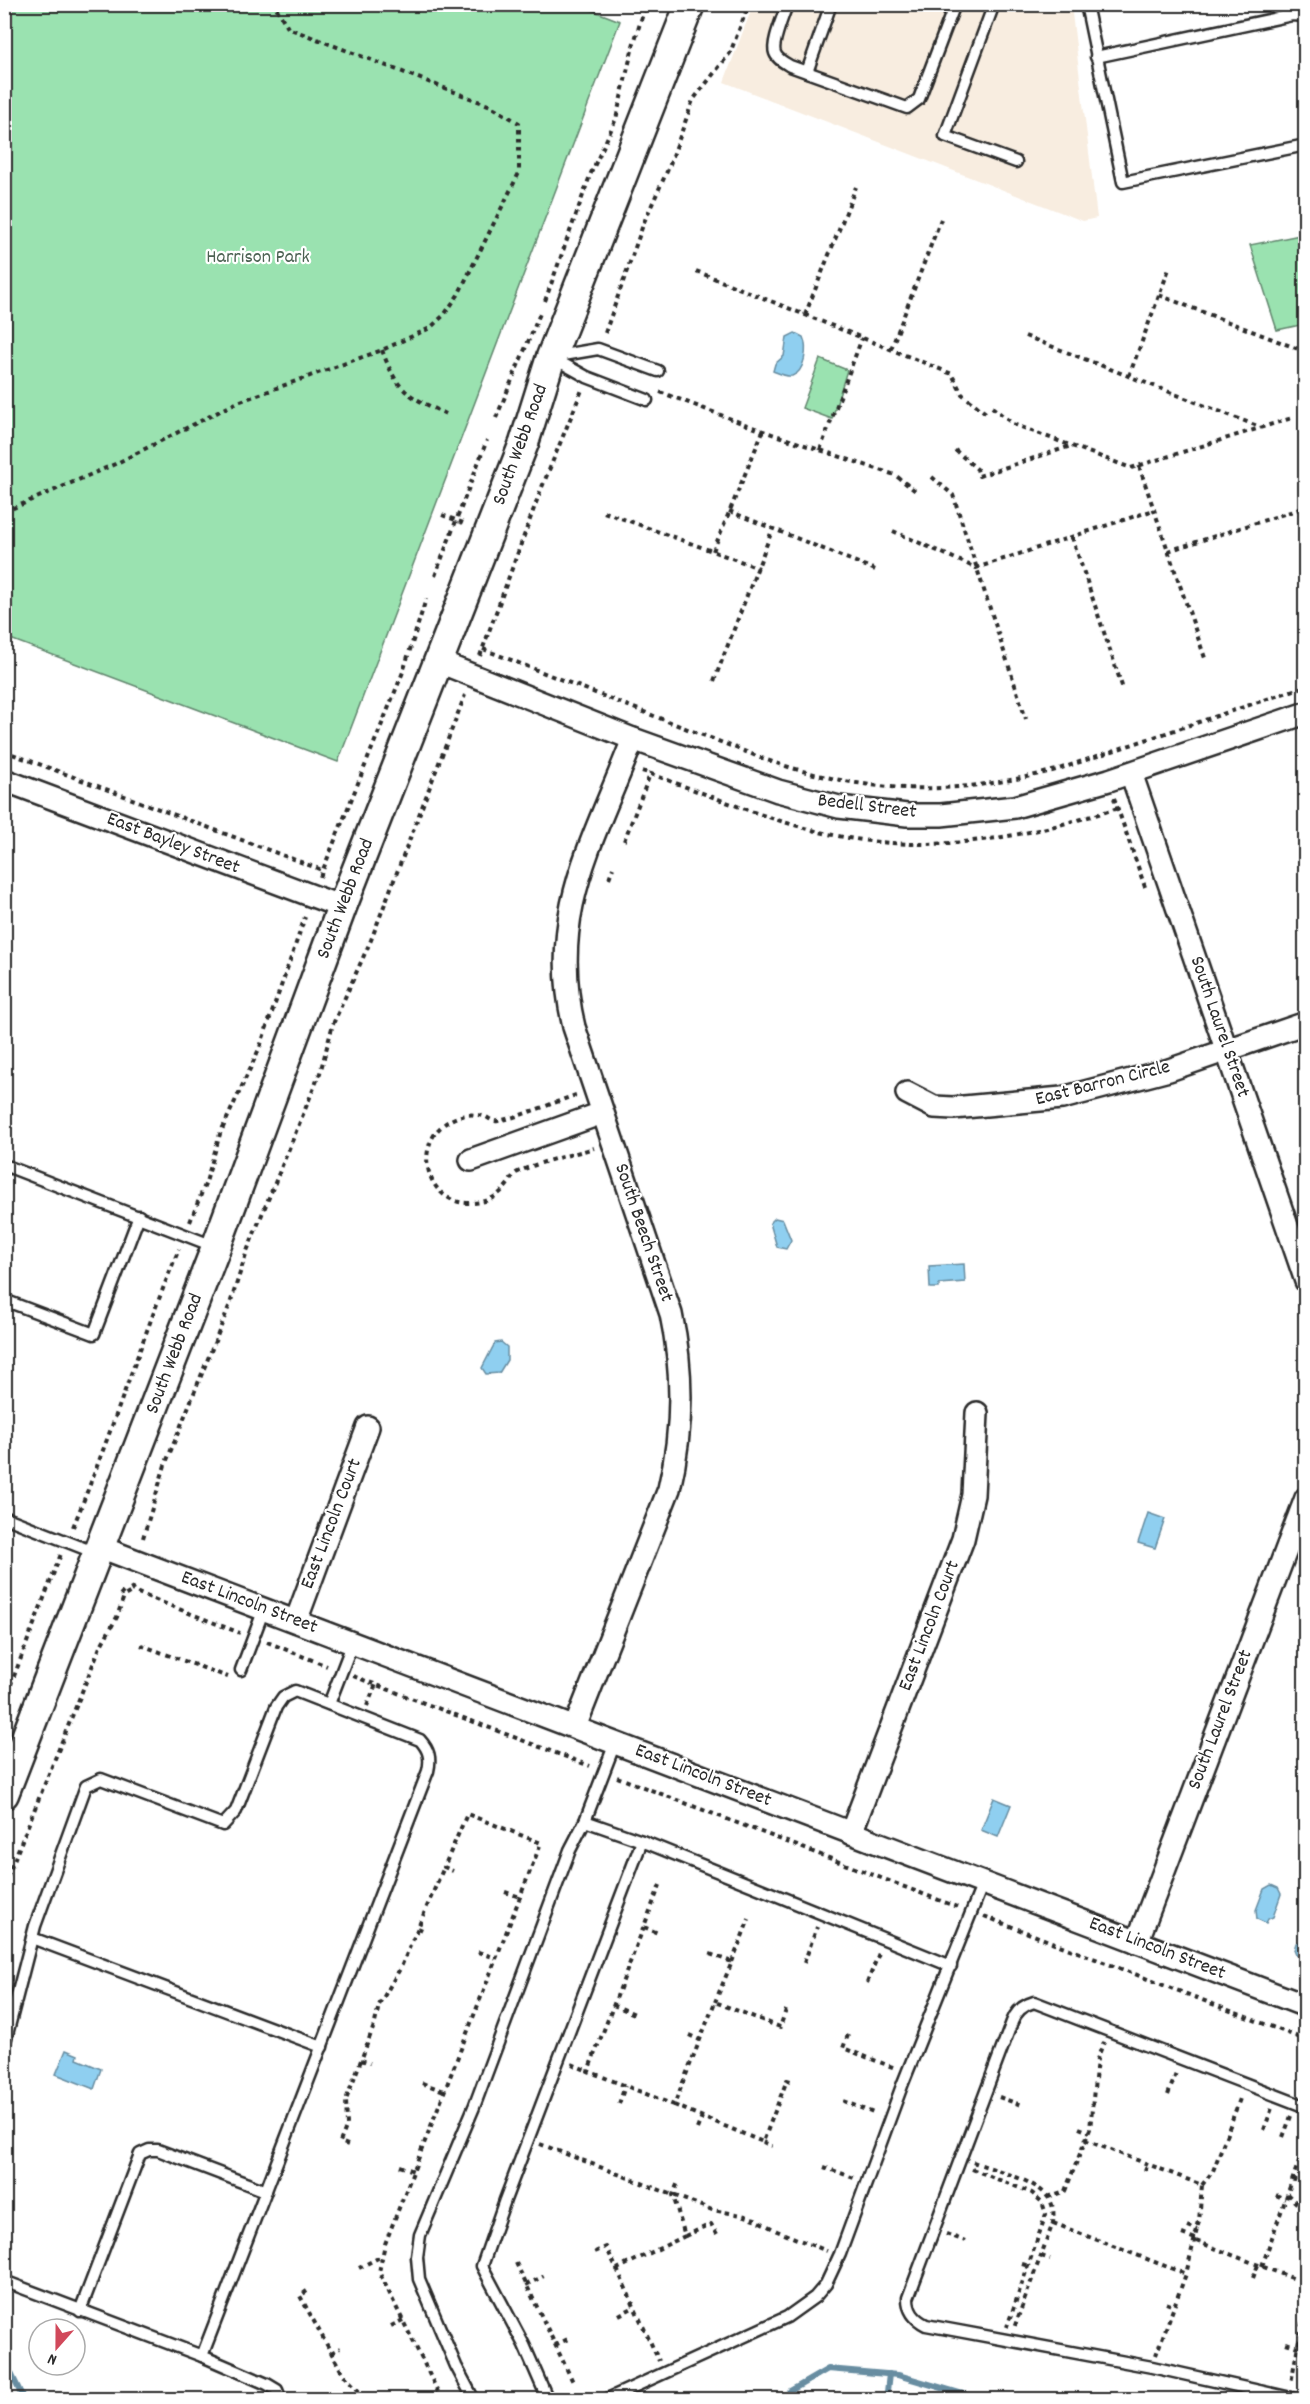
<svg xmlns="http://www.w3.org/2000/svg" width="1310" height="2404" font-family="Dekko,sans-serif">
  <style>
    .built { fill: #f8ede0 }
    .green { fill: #9ae2b0; stroke: #62866e; stroke-width: 1.5 }
    .water { fill: #8fcff0; stroke: #678da1; stroke-width: 1.5 }
    .lines { fill: none; stroke-linecap: round; stroke-linejoin: round }
    .stream { stroke: #678da1; stroke-width: 6 }
    .lane-casing { stroke: #2b2b2b; stroke-width: 15 }
    .street-casing { stroke: #2b2b2b; stroke-width: 26 }
    .secondary-casing { stroke: #2b2b2b; stroke-width: 33 }
    .path { stroke: #2b2b2b; stroke-width: 4; stroke-dasharray: 4.5 4.5; stroke-linecap: butt }
    .lane { stroke: #fff; stroke-width: 10 }
    .street { stroke: #fff; stroke-width: 21 }
    .secondary { stroke: #fff; stroke-width: 28 }
    .labels { text-anchor: middle; dominant-baseline: central; stroke-width: 4.5; stroke-linejoin: round; paint-order: stroke }
    .park-label { font-size: 20px; fill: #4c6253; stroke: #fff }
    .street-label { font-size: 20px; fill: #2b2b2b; stroke: #fff }
  </style>
  <rect width="100%" height="100%" fill="#fff"/>
  <filter id="ink" filterUnits="userSpaceOnUse"><feTurbulence type="fractalNoise" baseFrequency=".0167" numOctaves="2"/><feDisplacementMap in="SourceGraphic" scale="12" xChannelSelector="R" yChannelSelector="G"/><feConvolveMatrix kernelMatrix="1 2 1 2 8 2 1 2 1" color-interpolation-filters="sRGB"/></filter>
  <g filter="url(#ink)">
    <path class="built" d="M 753,5 L 1071,5 L 1097,218 L 1083,221 L 724,82 Z"/>
    <g class="green">
      <path d="M 576,4 L 620,21 L 338,762 L 5,637 L 5,5 Z"/>
      <path d="M 1305,234 L 1305,324 L 1277,330 L 1250,245 Z"/>
      <path d="M 820,359 L 847,370 L 832,419 L 802,408 Z"/>
    </g>
    <g class="water">
      <path d="M 795,333 L 803,337 C 808,348 805,372 792,376 C 786,377 778,373 773,371 L 775,364 L 784,356 L 787,337 Z"/>
      <path d="M 775,1218 L 783,1220 L 791,1240 L 786,1249 L 777,1247 L 770,1223 Z"/>
      <path d="M 964,1264 L 965,1282 L 939,1284 L 939,1288 L 930,1288 L 929,1266 Z"/>
      <path d="M 501,1342 L 507,1347 L 507,1360 L 499,1373 L 486,1374 L 482,1368 L 495,1343 Z"/>
      <path d="M 1148,1513 L 1165,1519 L 1155,1548 L 1138,1543 Z"/>
      <path d="M 994,1798 L 1011,1805 L 998,1837 L 981,1830 Z"/>
      <path d="M 1271,1885 L 1278,1888 L 1281,1894 L 1273,1917 L 1268,1919 L 1266,1923 L 1257,1919 L 1256,1910 L 1264,1889 Z"/>
      <path d="M 1301,1941 L 1305,1942 L 1305,1958 L 1296,1955 L 1294,1950 L 1296,1943 Z"/>
      <path d="M 66,2050 L 78,2055 L 77,2059 L 101,2069 L 94,2089 L 56,2074 Z"/>
    </g>
    <g class="lines">
      <g class="stream">
        <path d="M 4,2366 L 8,2367 L 24,2400"/>
        <path d="M 783,2400 L 790,2391 L 828,2369 L 898,2375 L 983,2400"/>
        <path d="M 884,2400 L 887,2392 L 889,2374"/>
      </g>
      <defs>
        <g id="lane">
          <path d="M 787,4 C 784,15 771,43 775,53 C 777,59 785,63 790,66 L 907,108 L 919,99 L 955,4"/>
          <path d="M 994,4 L 945,136 L 1016,162"/>
          <path d="M 1086,4 L 1123,182 L 1306,145"/>
          <path d="M 1096,57 L 1292,15 L 1306,16"/>
          <path d="M 807,72 L 831,4"/>
          <path d="M 647,400 L 587,377 L 551,357 L 598,349 L 658,371"/>
          <path d="M 4,1165 L 216,1247"/>
          <path d="M 4,1300 L 94,1334 L 139,1216"/>
          <path d="M 4,1517 L 96,1553"/>
          <path d="M 241,1670 L 264,1609"/>
          <path d="M 329,1704 L 353,1642"/>
          <path d="M 585,1821 L 642,1841 L 951,1966"/>
          <path d="M 32,1938 L 322,2047"/>
          <path d="M 4,2046 L 35,1926 L 86,1786 L 101,1779 L 223,1825 L 236,1811 L 276,1707 L 283,1697 L 295,1691 L 420,1740 C 429,1750 431,1758 428,1771 L 202,2356 L 4,2281"/>
          <path d="M 80,2311 L 140,2154 L 149,2150 L 158,2150 L 266,2191"/>
          <path d="M 202,2356 L 267,2384 L 277,2390 L 281,2400"/>
          <path d="M 474,2400 L 456,2366 L 419,2279 L 417,2257 L 420,2235 L 474,2107 L 570,1850 L 585,1821 L 615,1743"/>
          <path d="M 548,2400 L 524,2345 L 482,2266 L 505,2200 L 642,1841"/>
          <path d="M 605,2400 L 787,2317 L 815,2297 L 826,2284 L 840,2254 L 903,2083 L 983,1883"/>
          <path d="M 1300,2400 L 1152,2367 L 926,2325 C 914,2319 908,2311 908,2298 L 1012,2022 C 1016,2011 1023,2005 1034,2002 L 1306,2107"/>
        </g>
        <g id="street">
          <path d="M 439,662 L 633,739 L 778,791 L 839,807 L 907,815 L 941,815 L 1015,807 L 1109,780 L 1306,713"/>
          <path d="M 1131,773 L 1306,1281"/>
          <path d="M 4,780 L 342,907"/>
          <path d="M 907,1093 L 934,1107 L 953,1108 L 1062,1098 L 1169,1070 L 1306,1023"/>
          <path d="M 471,1160 L 602,1113"/>
          <path d="M 100,1547 L 1306,2006"/>
          <path d="M 296,1621 L 368,1427"/>
          <path d="M 575,1727 L 669,1489 C 683,1430 684,1374 671,1314 L 574,1027 C 547,912 594,842 633,739"/>
          <path d="M 851,1833 L 963,1539 L 973,1495 L 977,1413"/>
          <path d="M 1137,1942 L 1306,1498"/>
        </g>
        <path id="secondary" d="M 4,1794 L 216,1247 L 342,907 L 524,443 L 551,357 L 690,4"/>
      </defs>
      <use href="#lane" class="lane-casing"/>
      <use href="#street" class="street-casing"/>
      <use href="#secondary" class="secondary-casing"/>
      <g class="path">
        <path d="M 696,271 L 952,374 L 962,394 L 987,414"/>
        <path d="M 1159,295 L 1306,352"/>
        <path d="M 545,301 L 591,173 L 616,119 L 633,46 L 646,4"/>
        <path d="M 805,315 L 856,187"/>
        <path d="M 605,333 L 644,222 L 669,167 L 693,100 L 730,53 L 749,4"/>
        <path d="M 1025,336 L 1260,427"/>
        <path d="M 891,349 L 941,219"/>
        <path d="M 382,350 C 398,393 407,395 446,414"/>
        <path d="M 1129,376 L 1169,269"/>
        <path d="M 660,392 L 763,431 L 895,475 L 918,493"/>
        <path d="M 992,407 L 1013,424 L 1131,468 L 1292,418"/>
        <path d="M 496,418 L 541,311"/>
        <path d="M 820,450 L 862,338"/>
        <path d="M 955,450 L 977,469 L 979,476 L 1071,446"/>
        <path d="M 1139,466 L 1206,661"/>
        <path d="M 932,477 L 953,495 L 1026,719"/>
        <path d="M 729,511 L 878,571"/>
        <path d="M 4,512 L 115,464 L 238,402 L 382,350 L 430,328 L 444,315 L 458,295 L 519,173 L 519,123 L 491,106 L 288,28 L 274,4"/>
        <path d="M 604,512 L 759,568"/>
        <path d="M 442,515 L 466,524"/>
        <path d="M 893,531 L 976,568 L 1154,510"/>
        <path d="M 1072,537 L 1123,689"/>
        <path d="M 713,551 L 763,431"/>
        <path d="M 1168,551 L 1306,507"/>
        <path d="M 435,576 L 487,440"/>
        <path d="M 483,649 L 764,759 C 869,795 949,797 1056,770 L 1306,686"/>
        <path d="M 480,656 L 540,492 L 582,390"/>
        <path d="M 714,681 L 773,528"/>
        <path d="M 4,751 L 322,870"/>
        <path d="M 642,771 C 695,789 747,812 801,827 C 912,859 1011,842 1118,808"/>
        <path d="M 1114,798 L 1145,887"/>
        <path d="M 624,841 L 651,772"/>
        <path d="M 320,877 L 403,672 L 426,599"/>
        <path d="M 609,878 L 613,868"/>
        <path d="M 576,1095 C 552,1103 523,1116 498,1121 C 493,1122 490,1119 486,1117 C 474,1113 462,1114 451,1120 C 411,1140 424,1204 470,1203 C 487,1203 498,1197 508,1184 C 511,1180 512,1176 516,1173 C 537,1162 571,1155 594,1148"/>
        <path d="M 190,1222 L 206,1182 L 220,1134 L 260,1047 L 305,917"/>
        <path d="M 73,1527 C 111,1435 141,1340 179,1249"/>
        <path d="M 143,1538 L 165,1465 L 230,1304 L 247,1251 L 320,1073 L 333,1024 L 371,940 L 465,695"/>
        <path d="M 131,1587 L 133,1591 L 240,1633"/>
        <path d="M 120,1592 L 124,1596"/>
        <path d="M 267,1642 L 327,1666"/>
        <path d="M 141,1645 L 228,1677"/>
        <path d="M 353,1676 L 590,1766"/>
        <path d="M 4,1702 L 61,1554"/>
        <path d="M 367,1706 L 376,1684"/>
        <path d="M 617,1777 L 957,1907"/>
        <path d="M 4,1885 L 100,1647 L 117,1617 L 124,1596 L 133,1591"/>
        <path d="M 660,1885 L 588,2071 L 674,2105 L 715,2002 L 780,2027 L 786,2010"/>
        <path d="M 505,1892 L 520,1897"/>
        <path d="M 984,1916 L 1306,2040"/>
        <path d="M 644,1927 L 658,1933"/>
        <path d="M 418,1928 L 425,1931"/>
        <path d="M 478,1952 L 496,1958"/>
        <path d="M 710,1954 L 732,1962 L 715,2002"/>
        <path d="M 732,1962 L 749,1919"/>
        <path d="M 804,1963 L 817,1927"/>
        <path d="M 867,1983 L 879,1953"/>
        <path d="M 613,2005 L 637,2015"/>
        <path d="M 689,2035 L 700,2040"/>
        <path d="M 848,2035 L 843,2048 L 895,2068"/>
        <path d="M 361,2060 L 370,2063"/>
        <path d="M 572,2064 L 588,2071"/>
        <path d="M 422,2083 L 444,2091"/>
        <path d="M 1168,2095 L 1177,2071"/>
        <path d="M 999,2097 L 1021,2105"/>
        <path d="M 843,2101 L 876,2114"/>
        <path d="M 619,2104 L 625,2086"/>
        <path d="M 674,2105 L 763,2142 L 787,2080 L 791,2081"/>
        <path d="M 1079,2128 L 1089,2132"/>
        <path d="M 697,2129 L 702,2117"/>
        <path d="M 1264,2130 L 1272,2108"/>
        <path d="M 1283,2137 L 1291,2116"/>
        <path d="M 1085,2140 L 1202,2185 L 1199,2221 L 1186,2274"/>
        <path d="M 763,2142 L 772,2146"/>
        <path d="M 540,2144 L 712,2210 L 742,2215 L 755,2219 L 777,2231 L 827,2251"/>
        <path d="M 348,2145 L 340,2142 L 347,2125 L 346,2100 L 375,2023 L 379,2005 L 401,1967 L 444,1867"/>
        <path d="M 1299,2159 L 1306,2161"/>
        <path d="M 973,2162 C 992,2169 1035,2180 1047,2196 C 1054,2204 1054,2213 1053,2223 L 1014,2328"/>
        <path d="M 400,2166 L 414,2171"/>
        <path d="M 824,2167 L 854,2178"/>
        <path d="M 972,2169 L 1032,2193 L 1042,2202 L 1046,2214 L 1007,2327"/>
        <path d="M 1145,2171 L 1148,2164"/>
        <path d="M 1292,2179 L 1298,2181"/>
        <path d="M 1202,2185 L 1213,2171 L 1241,2096"/>
        <path d="M 1287,2194 L 1306,2212"/>
        <path d="M 1276,2195 L 1285,2199"/>
        <path d="M 1048,2197 L 1065,2191 L 1090,2129 L 1097,2059 L 1104,2042"/>
        <path d="M 1053,2223 L 1186,2274 L 1156,2355"/>
        <path d="M 1188,2226 L 1198,2230"/>
        <path d="M 946,2234 L 965,2241"/>
        <path d="M 1182,2234 L 1196,2239"/>
        <path d="M 685,2236 L 711,2224 L 717,2234"/>
        <path d="M 1196,2241 L 1300,2281 L 1304,2313 L 1291,2383"/>
        <path d="M 595,2252 L 606,2247 L 617,2269 L 685,2236 L 673,2195 L 678,2182"/>
        <path d="M 1041,2256 L 1050,2259"/>
        <path d="M 516,2263 L 573,2382"/>
        <path d="M 1022,2264 L 1029,2266"/>
        <path d="M 1262,2266 L 1306,2141"/>
        <path d="M 359,2268 L 382,2256"/>
        <path d="M 617,2269 L 659,2361"/>
        <path d="M 1253,2278 L 1258,2265"/>
        <path d="M 1300,2281 L 1306,2275"/>
        <path d="M 526,2285 L 544,2276"/>
        <path d="M 307,2291 L 300,2296 L 343,2374 L 367,2400"/>
        <path d="M 1166,2303 L 1174,2306"/>
        <path d="M 619,2315 L 634,2307"/>
        <path d="M 391,2326 L 403,2320"/>
        <path d="M 1286,2343 L 1298,2347"/>
        <path d="M 555,2345 L 568,2339"/>
        <path d="M 331,2353 L 340,2348"/>
        <path d="M 442,2400 L 379,2272 L 385,2244 L 541,1843 L 467,1814 L 444,1867 L 453,1871"/>
      </g>
      <use href="#lane" class="lane"/>
      <use href="#street" class="street"/>
      <use href="#secondary" class="secondary"/>
    </g>
  </g>
  <g class="labels">
    <g class="park-label">
      <text x="258" y="258">Harrison Park</text>
    </g>
    <g class="street-label">
      <text transform="translate(521 445) rotate(-70)">South Webb Road</text>
      <text transform="translate(867 807) rotate(7)">Bedell Street</text>
      <text transform="translate(173 844) rotate(21)">East Bayley Street</text>
      <text transform="translate(346 899) rotate(-69)">South Webb Road</text>
      <text transform="translate(1219 1027) rotate(71)">South Laurel Street</text>
      <text transform="translate(1103 1084) rotate(-14)">East Barron Circle</text>
      <text transform="translate(643 1233) rotate(71)">South Beech Street</text>
      <text transform="translate(175 1354) rotate(-69)">South Webb Road</text>
      <text transform="translate(332 1524) rotate(-69)">East Lincoln Court</text>
      <text transform="translate(249 1603) rotate(21)">East Lincoln Street</text>
      <text transform="translate(930 1626) rotate(-69)">East Lincoln Court</text>
      <text transform="translate(1221 1720) rotate(-69)">South Laurel Street</text>
      <text transform="translate(703 1776) rotate(21)">East Lincoln Street</text>
      <text transform="translate(1157 1949) rotate(21)">East Lincoln Street</text>
    </g>
  </g>
  <rect width="1310" height="2404" fill="none" stroke="#fff" stroke-width="24"/>
  <rect x="12" y="12" width="1286" height="2380" fill="none" stroke="#2b2b2b" stroke-width="2" filter="url(#ink)"/>
  <g transform="translate(57 2347) rotate(201)"><circle r="28" fill="#ffffff" stroke="#aaaaaa" stroke-width="1.5"/>
  <path d="M0-4.5L10 22L0 15L-10 22Z" fill="#d1495b"/>
  <text y="-9" font-size="16" font-weight="bold" text-anchor="middle" fill="#2b2b2b">N</text>
  </g>
</svg>
